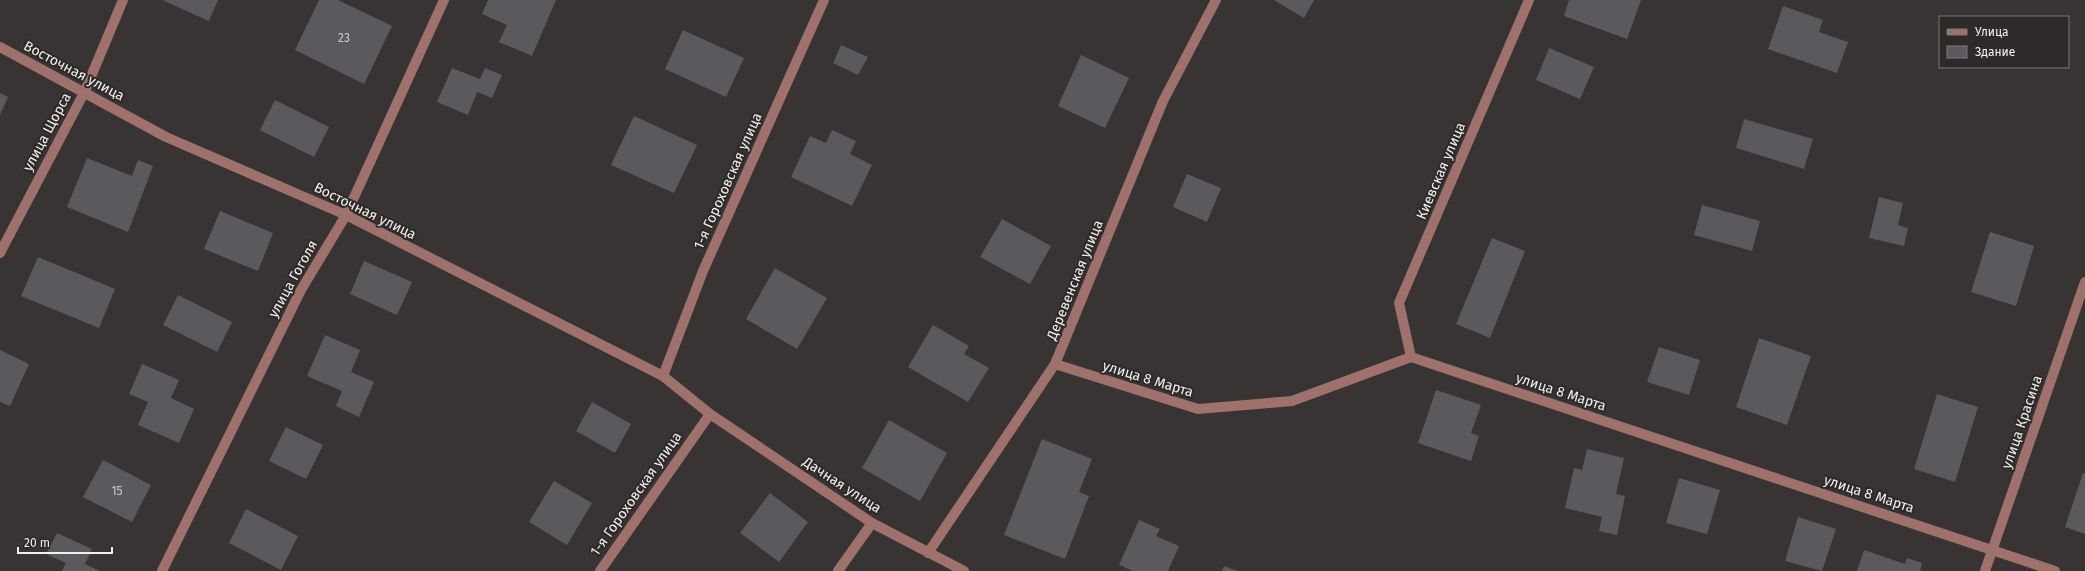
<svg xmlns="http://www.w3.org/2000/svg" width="2085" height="571" font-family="'Fira Sans',sans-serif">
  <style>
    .building { fill: #5b595d }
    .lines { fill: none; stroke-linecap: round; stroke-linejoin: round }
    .minor { stroke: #9f716b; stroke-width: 10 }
    .labels { text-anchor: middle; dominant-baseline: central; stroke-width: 4; stroke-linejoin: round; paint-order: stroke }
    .number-label { font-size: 12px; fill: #cccaca }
    .street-label { font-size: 14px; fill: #f2f0ef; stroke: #2d2a29 }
  </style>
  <rect width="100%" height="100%" fill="#373433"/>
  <g class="building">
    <path d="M 162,0 L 218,0 L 209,21 Z"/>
    <path d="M 319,0 L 338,0 L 392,26 L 364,84 L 295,50 Z"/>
    <path d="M 488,0 L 556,0 L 532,56 L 499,42 L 507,25 L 482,14 Z"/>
    <path d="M 1274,0 L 1314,0 L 1304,18 Z"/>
    <path d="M 1569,0 L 1641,0 L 1627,39 L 1564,16 Z"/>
    <path d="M 1783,6 L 1823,20 L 1819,32 L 1848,42 L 1837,73 L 1768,49 Z"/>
    <path d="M 683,30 L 744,58 L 726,97 L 665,69 Z"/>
    <path d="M 841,45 L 868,57 L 858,75 L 833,63 Z"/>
    <path d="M 1549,48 L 1594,67 L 1580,99 L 1536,80 Z"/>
    <path d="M 1081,55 L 1129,78 L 1105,128 L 1058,106 Z"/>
    <path d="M 452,68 L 480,79 L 485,68 L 502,75 L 492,98 L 477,92 L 468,115 L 437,102 Z"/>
    <path d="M 0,93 L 8,97 L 0,115 Z"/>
    <path d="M 275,100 L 329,127 L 314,157 L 260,130 Z"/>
    <path d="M 634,116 L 697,145 L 674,193 L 611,165 Z"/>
    <path d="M 1744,119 L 1813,139 L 1804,169 L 1736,148 Z"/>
    <path d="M 832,130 L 856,141 L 850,154 L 872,165 L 852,206 L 791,177 L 810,136 L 826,143 Z"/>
    <path d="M 87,158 L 132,176 L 138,160 L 153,166 L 128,232 L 67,207 Z"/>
    <path d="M 1187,174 L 1221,188 L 1207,222 L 1173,207 Z"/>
    <path d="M 1879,197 L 1903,203 L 1898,225 L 1908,228 L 1904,246 L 1869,238 Z"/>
    <path d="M 1702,205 L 1760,221 L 1752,251 L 1694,235 Z"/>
    <path d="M 220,211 L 273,233 L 258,271 L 204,249 Z"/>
    <path d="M 1002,219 L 1051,246 L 1030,284 L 980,257 Z"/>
    <path d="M 1990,232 L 2034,246 L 2016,306 L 1971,292 Z"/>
    <path d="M 1492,238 L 1525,251 L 1490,338 L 1456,324 Z"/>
    <path d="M 38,257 L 115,289 L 99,328 L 21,296 Z"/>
    <path d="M 364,261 L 412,282 L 397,315 L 350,294 Z"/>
    <path d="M 775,268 L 827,298 L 797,349 L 746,319 Z"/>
    <path d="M 178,295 L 232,322 L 217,352 L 163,325 Z"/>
    <path d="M 933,325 L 969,346 L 964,354 L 989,368 L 968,402 L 908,367 Z"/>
    <path d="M 325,335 L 360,350 L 351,372 L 374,382 L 359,417 L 336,406 L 342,391 L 307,376 Z"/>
    <path d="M 1759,338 L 1811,356 L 1787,425 L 1736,407 Z"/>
    <path d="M 1659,347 L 1700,360 L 1689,395 L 1647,382 Z"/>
    <path d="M 0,350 L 29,364 L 10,406 L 0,402 Z"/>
    <path d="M 142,364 L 179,380 L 171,398 L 194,409 L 179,443 L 138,425 L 148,402 L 129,394 Z"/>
    <path d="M 1436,390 L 1481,405 L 1471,433 L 1479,436 L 1471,461 L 1418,443 Z"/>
    <path d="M 1937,394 L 1978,407 L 1955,482 L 1914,469 Z"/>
    <path d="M 592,402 L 631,424 L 615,453 L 576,431 Z"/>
    <path d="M 889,420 L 947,453 L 920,501 L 862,468 Z"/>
    <path d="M 286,427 L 323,445 L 306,479 L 269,461 Z"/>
    <path d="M 1042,439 L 1092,459 L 1079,492 L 1089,496 L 1065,559 L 1004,535 Z"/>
    <path d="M 1587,449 L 1624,458 L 1616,494 L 1625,496 L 1617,535 L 1599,531 L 1602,517 L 1565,508 L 1574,468 L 1582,470 Z"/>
    <path d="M 103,460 L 151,485 L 132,522 L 83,497 Z"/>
    <path d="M 2083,473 L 2085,474 L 2085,534 L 2065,527 Z"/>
    <path d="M 1679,478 L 1720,490 L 1707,534 L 1666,523 Z"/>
    <path d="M 554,481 L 592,503 L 567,545 L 529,522 Z"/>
    <path d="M 770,493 L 808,522 L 779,562 L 740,533 Z"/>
    <path d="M 246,509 L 298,536 L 281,570 L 229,543 Z"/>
    <path d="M 1798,517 L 1836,529 L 1822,571 L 1785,561 Z"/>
    <path d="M 1139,520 L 1160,529 L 1156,536 L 1179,546 L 1168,571 L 1133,571 L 1119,565 Z"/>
    <path d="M 57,533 L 92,549 L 85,564 L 100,571 L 62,571 L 66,563 L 46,554 Z"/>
    <path d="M 1864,550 L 1905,564 L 1907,558 L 1922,563 L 1920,571 L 1857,571 Z"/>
    <path d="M 1224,566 L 1238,571 L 1222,571 Z"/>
  </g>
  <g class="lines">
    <g class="minor">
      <path d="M 0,47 L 166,137 L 346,215 L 663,376 L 710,414 L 872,523 L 964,571"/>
      <path d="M 0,253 L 85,91 L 123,0"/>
      <path d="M 1411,357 L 1399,303 L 1529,0"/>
      <path d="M 1055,364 L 1198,409 L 1292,401 L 1411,357 L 2055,571"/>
      <path d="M 663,376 L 703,271 L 824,0"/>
      <path d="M 928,553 L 1055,364 L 1163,101 L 1216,0"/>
      <path d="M 162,571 L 301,290 L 346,215 L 444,0"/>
      <path d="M 600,571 L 710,414"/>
      <path d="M 838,571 L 872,523"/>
      <path d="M 1985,571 L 2085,282"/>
    </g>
  </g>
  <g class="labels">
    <g class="number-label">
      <text x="344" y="38">23</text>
      <text x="117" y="491">15</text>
    </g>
    <g class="street-label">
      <text transform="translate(74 71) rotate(28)">Восточная улица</text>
      <text transform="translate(47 132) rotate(-62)">улица Щорса</text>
      <text transform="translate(1441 171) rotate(-67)">Киевская улица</text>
      <text transform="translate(728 181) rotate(-66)">1-я Гороховская улица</text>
      <text transform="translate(365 211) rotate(26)">Восточная улица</text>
      <text transform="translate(293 279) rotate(-61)">улица Гоголя</text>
      <text transform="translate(1075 280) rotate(-68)">Деревенская улица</text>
      <text transform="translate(1148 379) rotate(17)">улица 8 Марта</text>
      <text transform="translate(1561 392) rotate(18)">улица 8 Марта</text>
      <text transform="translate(2022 422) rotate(-71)">улица Красина</text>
      <text transform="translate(842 485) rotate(33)">Дачная улица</text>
      <text transform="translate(636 494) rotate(-55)">1-я Гороховская улица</text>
      <text transform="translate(1869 494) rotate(18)">улица 8 Марта</text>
    </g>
  </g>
  <rect x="1939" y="16" width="130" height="52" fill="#2d2a29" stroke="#7c7978"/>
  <rect x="1947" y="29" width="20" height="6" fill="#9f716b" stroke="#7c7978"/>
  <text x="1975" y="36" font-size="12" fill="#f2f0ef">Улица</text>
  <rect x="1947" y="46" width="20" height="12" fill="#5b595d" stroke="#7c7978"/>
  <text x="1975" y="56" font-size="12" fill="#f2f0ef">Здание</text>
  <path d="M18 547v6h94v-6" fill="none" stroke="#f2f0ef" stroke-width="2"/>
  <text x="24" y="547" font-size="12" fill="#f2f0ef" stroke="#2d2a29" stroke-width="3" paint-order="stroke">20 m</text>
</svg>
